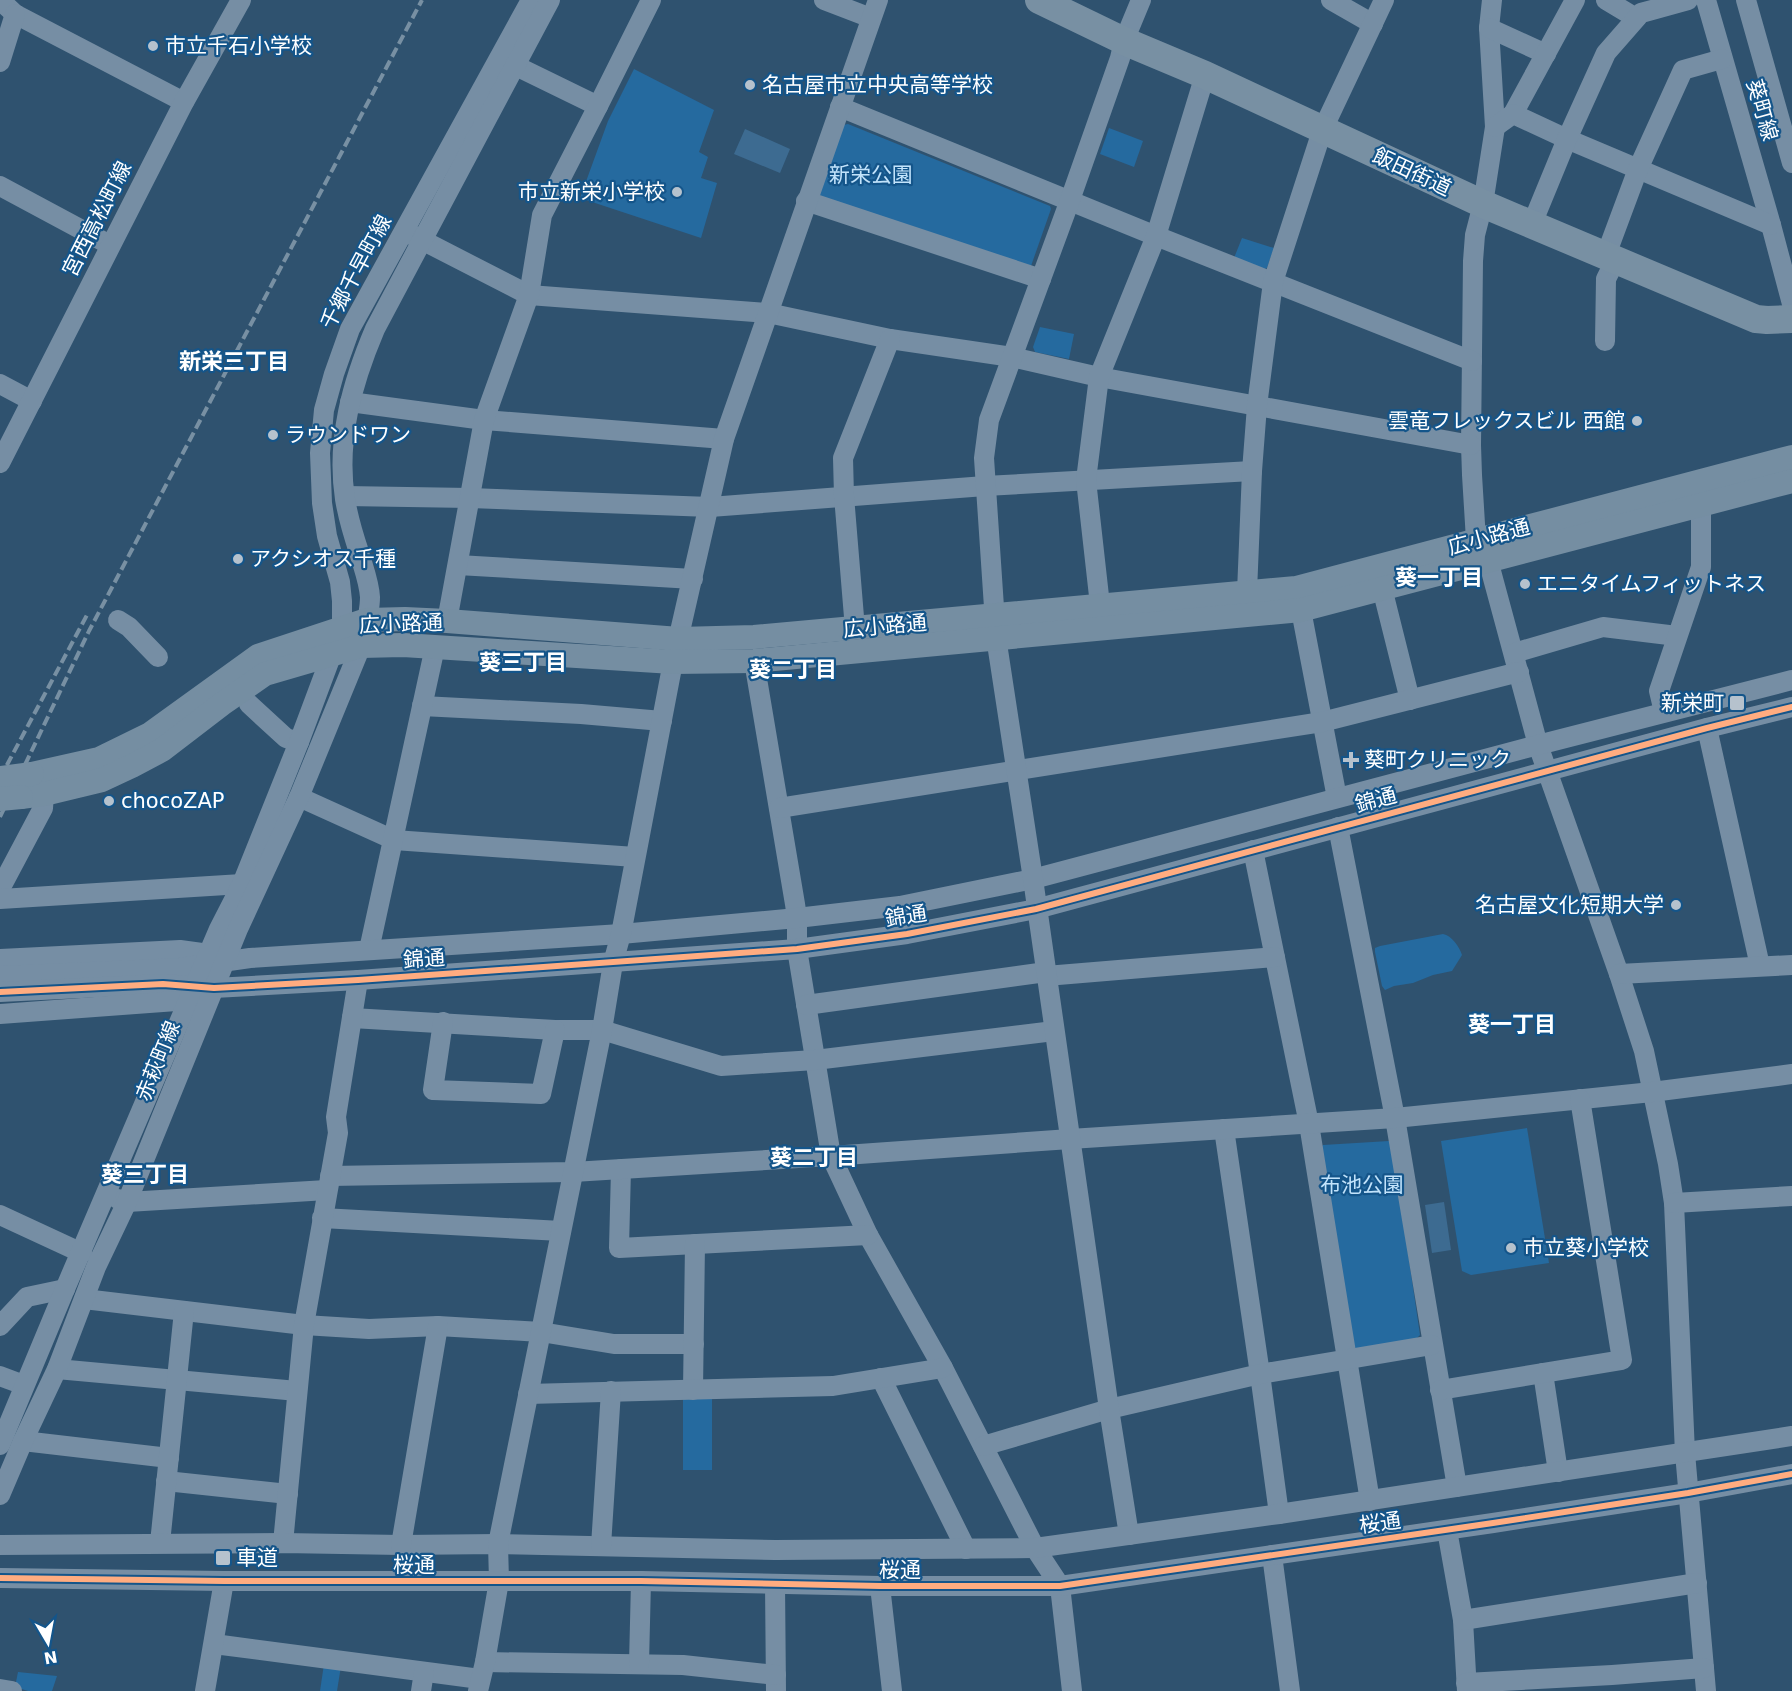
<svg xmlns="http://www.w3.org/2000/svg" width="1792" height="1691" font-family="'DejaVu Sans','Noto Sans JP',sans-serif">
  <style>
    .green { fill: #256a9f }
    .water { fill: #3d6b91 }
    .lines { fill: none; stroke-linecap: round; stroke-linejoin: round }
    .minor { stroke: #768ea4; stroke-width: 20 }
    .major { stroke: #758ea2; stroke-width: 24 }
    .highway { stroke: #7890a3; stroke-width: 28 }
    .rail { stroke: #7890a3; stroke-width: 4; stroke-dasharray: 10 4.5; stroke-linecap: butt }
    .major-bridge { stroke: #758ea2; stroke-width: 24 }
    .cycleway-casing { stroke: #14558a; stroke-width: 10 }
    .cycleway { stroke: #ffac80; stroke-width: 6 }
    .poi-dot { fill: #b6c2cd; stroke: #14558a; stroke-width: 2 }
    .labels { text-anchor: middle; dominant-baseline: central; stroke-width: 4.5; stroke-linejoin: round; paint-order: stroke }
    .poi-label { font-size: 21px; fill: #fff; stroke: #14558a; text-anchor: start }
    .street-label { font-size: 21px; fill: #fff; stroke: #14558a }
    .park-label { font-size: 21px; fill: #c2e3fb; stroke: #14558a }
    .neighbourhood-label { font-size: 22px; font-weight: bold; fill: #fff; stroke: #14558a }
  </style>
  <rect width="100%" height="100%" fill="#2f526f"/>
  <g class="green">
    <path d="M 634,69 L 714,110 L 699,152 L 708,157 L 701,178 L 717,183 L 701,238 L 580,198 L 608,121 Z"/>
    <path d="M 848,124 L 1050,206 L 1051,209 L 1031,266 L 818,196 L 843,125 Z"/>
    <path d="M 1109,128 L 1143,141 L 1134,167 L 1100,154 Z"/>
    <path d="M 1242,238 L 1274,248 L 1267,268 L 1262,270 L 1234,258 Z"/>
    <path d="M 1040,327 L 1074,334 L 1069,359 L 1035,352 L 1033,347 Z"/>
    <path d="M 1443,934 C 1452,936 1459,946 1462,955 L 1452,971 L 1433,975 L 1413,983 L 1394,986 L 1385,990 L 1382,986 L 1375,952 L 1375,948 L 1380,946 Z"/>
    <path d="M 1527,1128 L 1549,1263 L 1471,1275 L 1462,1271 L 1441,1141 Z"/>
    <path d="M 1389,1141 L 1392,1144 L 1420,1335 L 1416,1339 L 1354,1350 L 1320,1148 L 1323,1145 Z"/>
    <path d="M 712,1396 L 712,1470 L 683,1470 L 683,1397 Z"/>
    <path d="M 324,1664 L 341,1666 L 337,1691 L 320,1691 Z"/>
    <path d="M 18,1672 L 57,1676 L 52,1691 L 28,1691 L 15,1687 Z"/>
  </g>
  <g class="water">
    <path d="M 745,129 L 790,149 L 780,173 L 734,154 Z"/>
    <path d="M 1444,1202 L 1451,1250 L 1432,1253 L 1425,1205 Z"/>
  </g>
  <g class="lines">
    <g class="minor">
      <path d="M 0,0 L 15,14 L 184,102"/>
      <path d="M 824,0 L 871,18"/>
      <path d="M 1331,0 L 1373,24"/>
      <path d="M 1492,0 L 1489,28 L 1495,127 L 1483,204 L 1475,235 L 1473,261 L 1471,445 L 1472,475 L 1476,540 L 1488,560 L 1538,745 L 1619,974 L 1644,1051 L 1668,1164 L 1674,1203 L 1685,1453 L 1706,1691"/>
      <path d="M 1606,0 L 1636,18"/>
      <path d="M 1706,0 L 1771,225 L 1792,304"/>
      <path d="M 1746,0 L 1792,163"/>
      <path d="M 1489,28 L 1546,54"/>
      <path d="M 0,62 L 15,14"/>
      <path d="M 516,66 L 598,106"/>
      <path d="M 840,107 L 1156,236 L 1472,361"/>
      <path d="M 1513,114 L 1575,0"/>
      <path d="M 1495,127 L 1513,114 L 1567,139 L 1771,225"/>
      <path d="M 0,186 L 110,245"/>
      <path d="M 806,201 L 1041,279"/>
      <path d="M 1532,224 L 1567,139 L 1606,53 L 1641,13 L 1688,0"/>
      <path d="M 412,235 L 529,295 L 768,313 L 890,339 L 1012,357 L 1099,377 L 1471,445"/>
      <path d="M 1606,255 L 1638,169 L 1683,70 L 1722,59"/>
      <path d="M 1605,341 L 1606,279 L 1616,259"/>
      <path d="M 0,384 L 32,401"/>
      <path d="M 350,402 L 484,420 L 724,439"/>
      <path d="M 0,463 L 184,102 L 241,0"/>
      <path d="M 345,496 L 470,498 L 710,507 L 985,486 L 1252,471"/>
      <path d="M 458,565 L 693,579"/>
      <path d="M 1382,588 L 1410,700"/>
      <path d="M 1247,592 L 1252,471 L 1257,406 L 1273,282 L 1322,131 L 1384,0"/>
      <path d="M 1100,605 L 1086,480 L 1099,377 L 1156,236 L 1205,75"/>
      <path d="M 1301,610 L 1337,798"/>
      <path d="M 118,620 L 129,627 L 158,657"/>
      <path d="M 447,621 L 484,420 L 529,295 L 542,215 L 598,106 L 651,0"/>
      <path d="M 855,629 L 844,496 L 843,458 L 890,339"/>
      <path d="M 1514,653 L 1603,627 L 1677,636"/>
      <path d="M 754,661 L 795,904 L 797,918 L 797,949 L 831,1156 L 868,1235 L 943,1368 L 1035,1548 L 1060,1586 L 1072,1691"/>
      <path d="M 249,704 L 286,738 L 299,742"/>
      <path d="M 422,706 L 581,714 L 662,721"/>
      <path d="M 1664,712 L 1659,691 L 1701,567 L 1701,505"/>
      <path d="M 1707,728 L 1760,966"/>
      <path d="M 299,797 L 394,840 L 635,857"/>
      <path d="M 779,808 L 1322,722 L 1519,672"/>
      <path d="M 1338,827 L 1395,1118 L 1457,1487"/>
      <path d="M 1253,850 L 1309,1124 L 1370,1501"/>
      <path d="M 0,889 L 43,808 L 44,794"/>
      <path d="M 0,899 L 242,884"/>
      <path d="M 369,950 L 435,647"/>
      <path d="M 0,959 L 180,950 L 209,954 L 218,958"/>
      <path d="M 1619,974 L 1792,965"/>
      <path d="M 0,976 L 180,968 L 250,958 L 621,934 L 797,918 L 900,906 L 1033,879 L 1538,745 L 1792,680"/>
      <path d="M 1046,976 L 1275,957"/>
      <path d="M 0,992 L 163,984 L 214,988 L 358,980 L 797,949 L 907,934 L 1036,909 L 1707,728 L 1792,707"/>
      <path d="M 806,1005 L 1046,972"/>
      <path d="M 0,1014 L 190,1000 L 200,995"/>
      <path d="M 352,1018 L 555,1030 L 602,1030 L 721,1066 L 815,1060 L 1054,1031"/>
      <path d="M 443,1022 L 433,1090 L 541,1094 L 555,1030"/>
      <path d="M 1224,1129 L 1260,1374 L 1279,1514"/>
      <path d="M 621,1169 L 619,1248 L 868,1235"/>
      <path d="M 330,1176 L 573,1172 L 831,1156 L 1070,1139 L 1395,1118 L 1652,1092 L 1792,1074"/>
      <path d="M 118,1199 L 127,1202 L 327,1190"/>
      <path d="M 1674,1203 L 1792,1196"/>
      <path d="M 0,1215 L 82,1253"/>
      <path d="M 322,1218 L 561,1231"/>
      <path d="M 84,1299 L 304,1325 L 369,1329 L 438,1326 L 541,1332 L 614,1344 L 694,1344"/>
      <path d="M 0,1326 L 27,1297 L 65,1289"/>
      <path d="M 57,1369 L 297,1391"/>
      <path d="M 1543,1373 L 1558,1472"/>
      <path d="M 0,1376 L 24,1385"/>
      <path d="M 881,1378 L 966,1549"/>
      <path d="M 693,1390 L 695,1244"/>
      <path d="M 1440,1390 L 1622,1360 L 1580,1099"/>
      <path d="M 528,1394 L 833,1386 L 943,1368"/>
      <path d="M 23,1441 L 169,1458"/>
      <path d="M 0,1445 L 65,1289 L 219,929 L 242,884 L 299,742 L 342,627 L 342,601 L 340,582 L 327,536 L 322,503 L 320,453 L 324,410 L 334,374 L 350,329 L 531,0"/>
      <path d="M 983,1446 L 1109,1409 L 1260,1374 L 1432,1345"/>
      <path d="M 166,1481 L 288,1494"/>
      <path d="M 0,1495 L 23,1441 L 57,1369 L 96,1267 L 127,1202 L 238,929 L 299,797 L 361,646 C 365,630 370,613 370,597 C 369,581 363,567 359,552 C 353,534 348,517 345,499 C 336,440 352,383 375,329 L 550,0"/>
      <path d="M 1447,1530 L 1463,1620 L 1467,1691"/>
      <path d="M 1129,1535 L 1109,1409 L 1033,879 L 996,637 L 984,458 L 989,420 L 1070,200 L 1120,58 L 1124,41 L 1141,0"/>
      <path d="M 160,1543 L 184,1311"/>
      <path d="M 283,1543 L 304,1325 L 338,1133 L 336,1117 L 358,980"/>
      <path d="M 0,1545 L 283,1543 L 401,1545 L 498,1544 L 775,1550 L 1035,1548 L 1279,1514 L 1792,1436"/>
      <path d="M 401,1545 L 438,1326"/>
      <path d="M 601,1546 L 611,1391"/>
      <path d="M 1272,1555 L 1290,1691"/>
      <path d="M 0,1578 L 224,1581 L 641,1581 L 880,1586 L 1060,1586 L 1493,1523 L 1688,1493 L 1792,1474"/>
      <path d="M 775,1584 L 776,1691"/>
      <path d="M 880,1586 L 892,1691"/>
      <path d="M 1463,1620 L 1697,1583"/>
      <path d="M 214,1644 L 480,1679"/>
      <path d="M 485,1662 L 683,1665 L 776,1675"/>
      <path d="M 639,1664 L 641,1581"/>
      <path d="M 1466,1683 L 1612,1675 L 1704,1668"/>
      <path d="M 0,1689 L 12,1691"/>
      <path d="M 205,1691 L 224,1581"/>
      <path d="M 421,1691 L 424,1672"/>
      <path d="M 478,1691 L 485,1662 L 499,1581 L 498,1544 L 602,1030 L 613,963 L 621,934 L 673,662 L 724,439 L 878,0"/>
    </g>
    <g class="major">
      <path d="M 32,774 L 99,759 L 150,734 L 258,656 L 367,620 L 405,619 L 447,621 L 679,639 L 754,637 L 1296,588 L 1792,457"/>
      <path d="M 21,797 L 44,794 L 102,780 L 132,766 L 162,750 L 222,704 L 265,674 L 361,646 L 403,645 L 673,662 L 754,661 L 1301,610 L 1792,481"/>
    </g>
    <path class="highway" d="M 1039,0 L 1124,41 L 1205,75 L 1483,204 L 1756,319 L 1767,320 L 1792,319"/>
    <g class="rail">
      <path d="M 0,778 L 87,615"/>
      <path d="M 0,817 L 89,631 L 422,0"/>
    </g>
    <g class="major-bridge">
      <path d="M 0,778 L 32,774"/>
      <path d="M 0,799 L 21,797"/>
    </g>
    <defs>
      <g id="cycleway">
        <path d="M 0,992 L 163,984 L 214,988 L 358,980 L 797,949 L 907,934 L 1036,909 L 1707,728 L 1792,707"/>
        <path d="M 0,1578 L 224,1581 L 641,1581 L 880,1586 L 1060,1586 L 1493,1523 L 1688,1493 L 1792,1474"/>
      </g>
    </defs>
    <use href="#cycleway" class="cycleway-casing"/>
    <use href="#cycleway" class="cycleway"/>
  </g>
  <g class="poi-dot">
    <circle cx="153" cy="46" r="6"/>
    <circle cx="750" cy="85" r="6"/>
    <circle cx="677" cy="192" r="6"/>
    <circle cx="1637" cy="421" r="6"/>
    <circle cx="273" cy="435" r="6"/>
    <circle cx="238" cy="559" r="6"/>
    <circle cx="1525" cy="584" r="6"/>
    <rect x="1729" y="695" width="16" height="16" rx="3"/>
    <path d="M1348 751h6v6h6v6h-6v6h-6v-6h-6v-6h6z"/>
    <circle cx="109" cy="801" r="6"/>
    <circle cx="1676" cy="905" r="6"/>
    <circle cx="1511" cy="1248" r="6"/>
    <rect x="215" y="1550" width="16" height="16" rx="3"/>
  </g>
  <g class="labels">
    <g class="poi-label">
      <text x="165" y="46">市立千石小学校</text>
      <text x="762" y="85">名古屋市立中央高等学校</text>
      <text x="665" y="192" text-anchor="end">市立新栄小学校</text>
      <text x="1625" y="421" text-anchor="end">雲竜フレックスビル 西館</text>
      <text x="285" y="435">ラウンドワン</text>
      <text x="250" y="559">アクシオス千種</text>
      <text x="1537" y="584">エニタイムフィットネス</text>
      <text x="1724" y="703" text-anchor="end">新栄町</text>
      <text x="1364" y="760">葵町クリニック</text>
      <text x="121" y="801">chocoZAP</text>
      <text x="1664" y="905" text-anchor="end">名古屋文化短期大学</text>
      <text x="1523" y="1248">市立葵小学校</text>
      <text x="236" y="1558">車道</text>
    </g>
    <g class="street-label">
      <text transform="translate(1762 110) rotate(74)">葵町線</text>
      <text transform="translate(1412 172) rotate(25)">飯田街道</text>
      <text transform="translate(97 219) rotate(-63)">宮西高松町線</text>
      <text transform="translate(356 272) rotate(-62)">千郷千早町線</text>
      <text transform="translate(1489 537) rotate(-15)">広小路通</text>
      <text transform="translate(401 624) rotate(-2)">広小路通</text>
      <text transform="translate(885 626) rotate(-5)">広小路通</text>
      <text transform="translate(1376 800) rotate(-15)">錦通</text>
      <text transform="translate(906 916) rotate(-9)">錦通</text>
      <text transform="translate(424 959) rotate(-4)">錦通</text>
      <text transform="translate(158 1061) rotate(-68)">赤萩町線</text>
      <text transform="translate(1380 1523) rotate(-8)">桜通</text>
      <text x="414" y="1565">桜通</text>
      <text x="900" y="1570">桜通</text>
    </g>
    <g class="park-label">
      <text x="871" y="175">新栄公園</text>
      <text x="1362" y="1185">布池公園</text>
    </g>
    <g class="neighbourhood-label">
      <text x="234" y="361">新栄三丁目</text>
      <text x="1439" y="577">葵一丁目</text>
      <text x="523" y="662">葵三丁目</text>
      <text x="793" y="669">葵二丁目</text>
      <text x="1512" y="1024">葵一丁目</text>
      <text x="814" y="1157">葵二丁目</text>
      <text x="145" y="1174">葵三丁目</text>
    </g>
  </g>
  <g transform="translate(48 1643) rotate(170)" stroke="#14558a" stroke-width="4.5" paint-order="stroke">
  <path d="M0-4.5L10 22L0 15L-10 22Z" fill="#ffffff"/>
  <text y="-9" font-size="16" font-weight="bold" text-anchor="middle" fill="#ffffff">N</text>
  </g>
</svg>
